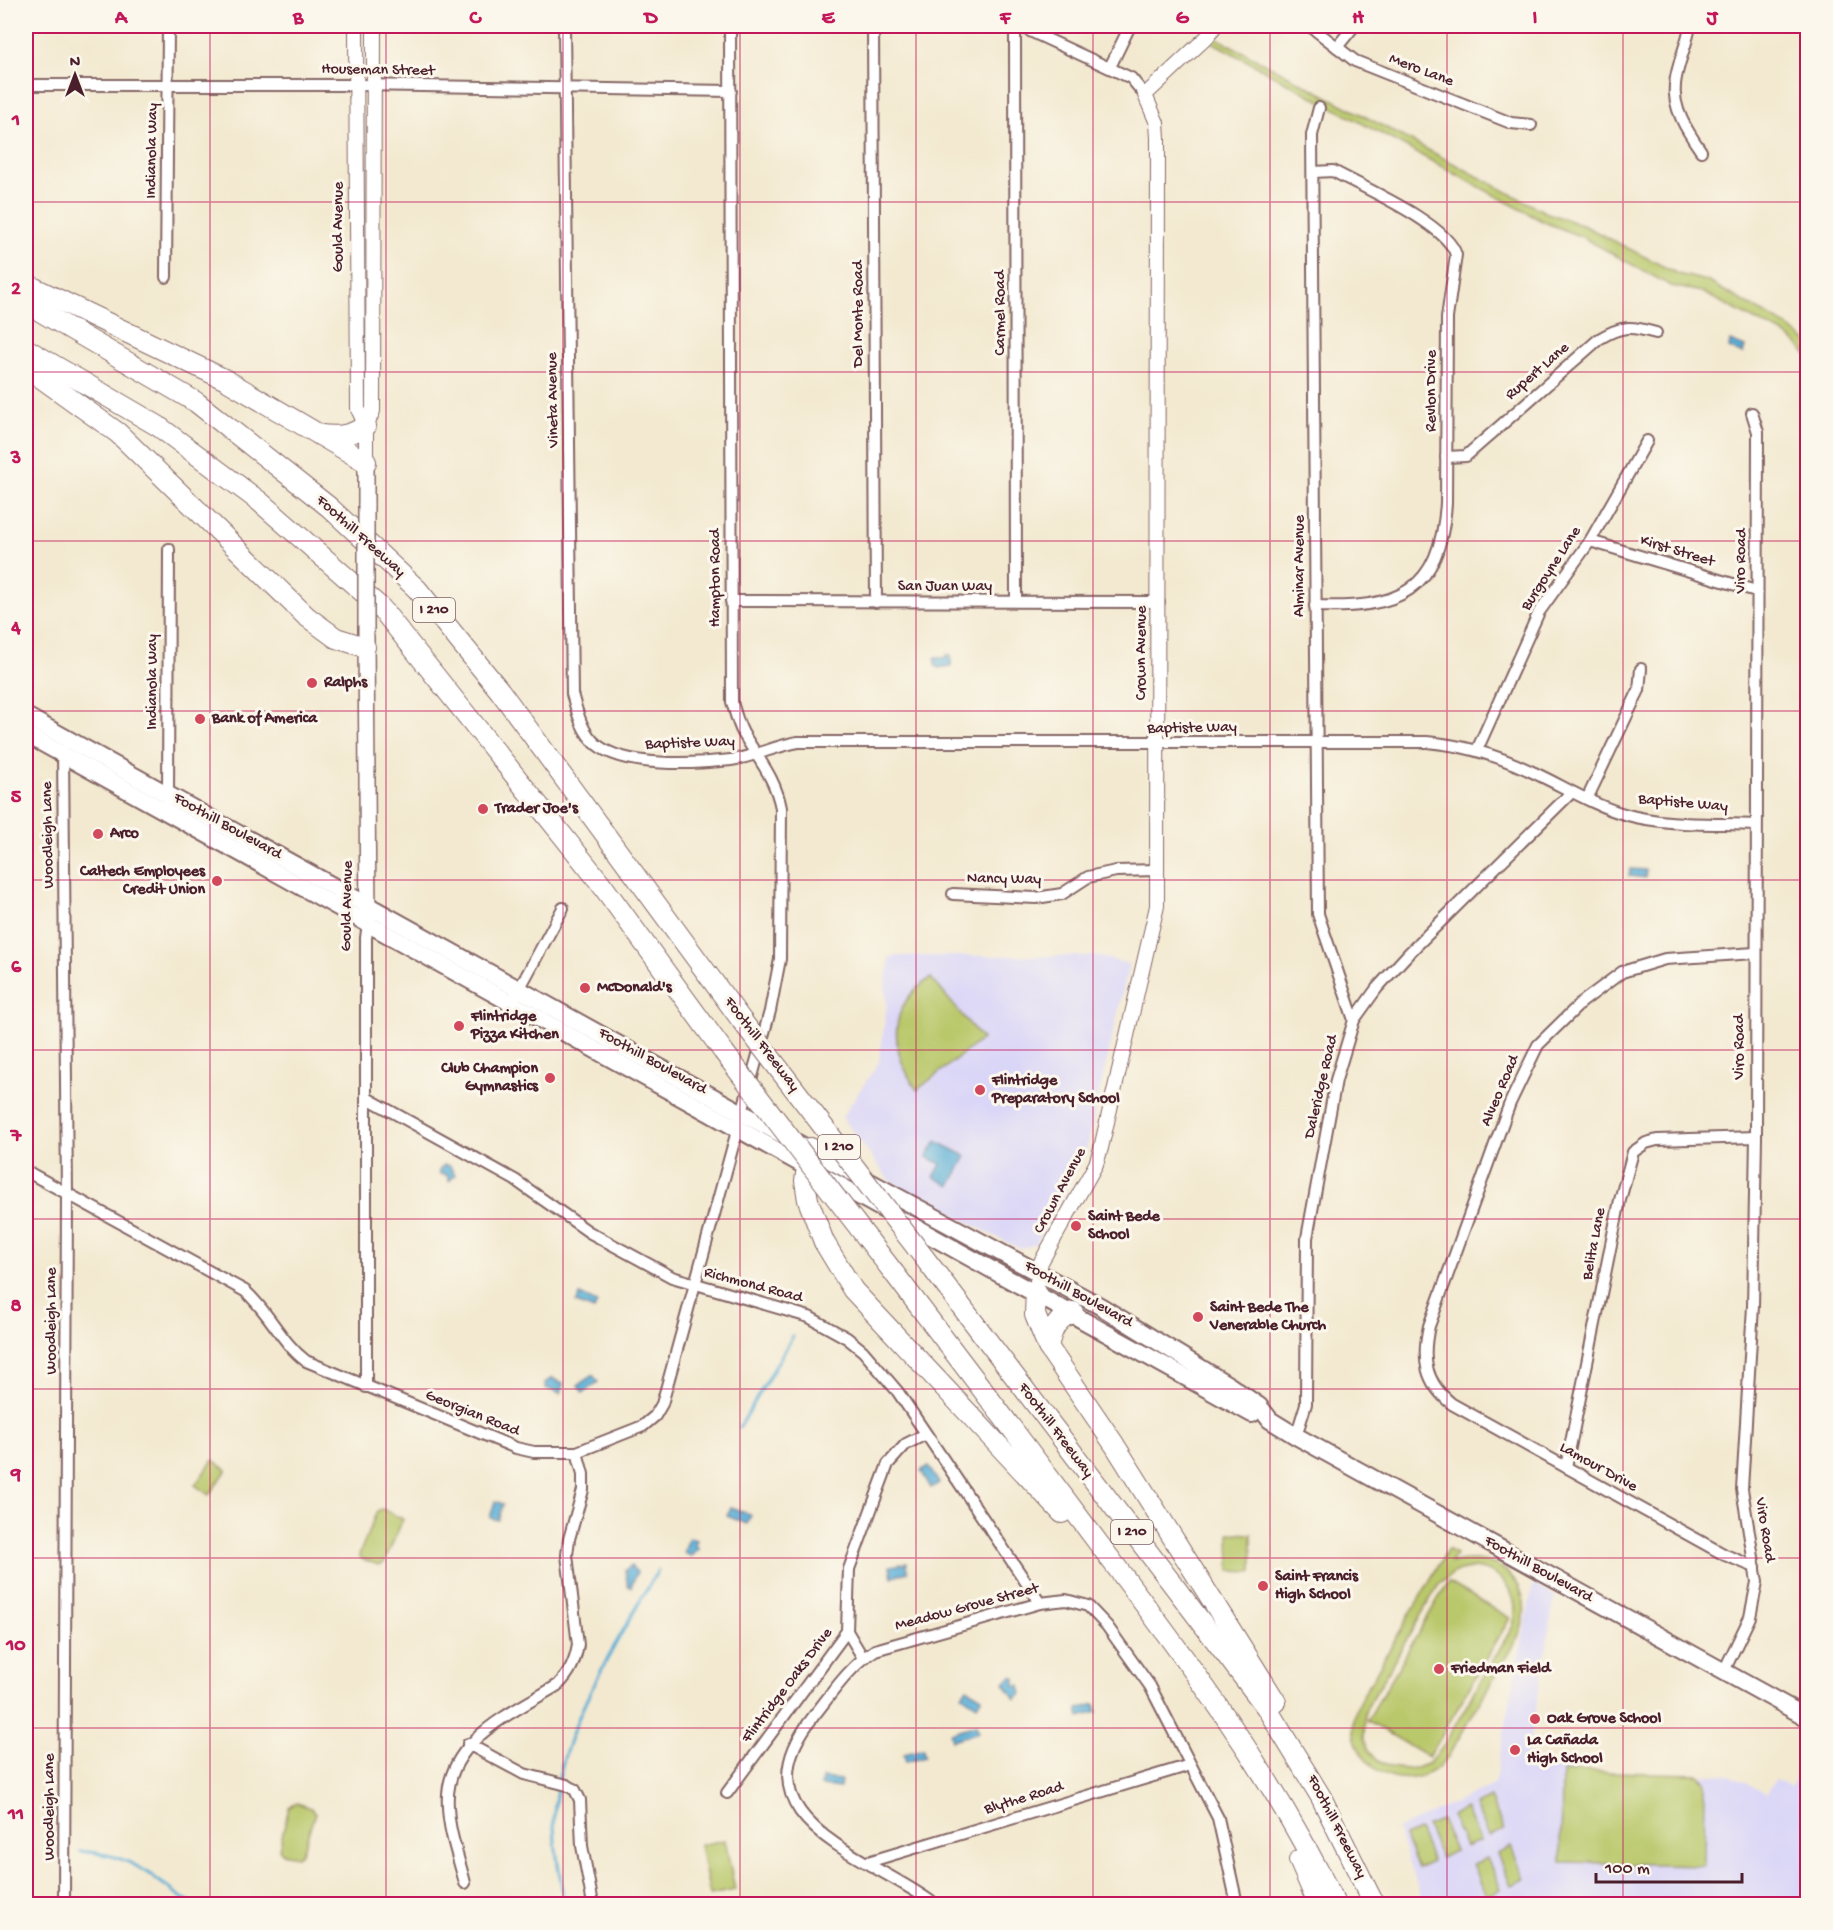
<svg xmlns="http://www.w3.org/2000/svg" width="1833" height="1930" font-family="'Gochi Hand',sans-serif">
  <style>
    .built { fill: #dad6f7 }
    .green { fill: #b9c86a; stroke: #82744a; stroke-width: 1.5; fill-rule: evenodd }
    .water { fill: #59add5; stroke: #526680; stroke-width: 1.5 }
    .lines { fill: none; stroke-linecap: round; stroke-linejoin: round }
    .stream { stroke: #59add5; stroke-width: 3 }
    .minor-casing { stroke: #856665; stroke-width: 14 }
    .tertiary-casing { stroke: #856665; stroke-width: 16 }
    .secondary-casing { stroke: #856665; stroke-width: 18 }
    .primary-casing { stroke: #856665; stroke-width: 20 }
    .motorway-casing { stroke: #856665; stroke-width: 22 }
    .minor { stroke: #fff; stroke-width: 10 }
    .tertiary { stroke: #fff; stroke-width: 14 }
    .secondary { stroke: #fff; stroke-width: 15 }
    .primary { stroke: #fff; stroke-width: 16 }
    .motorway { stroke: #fff; stroke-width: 20 }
    .secondary-bridge-casing { stroke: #856665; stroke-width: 18; stroke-linecap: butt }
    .motorway-bridge-casing { stroke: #856665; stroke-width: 22; stroke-linecap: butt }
    .secondary-bridge { stroke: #fff; stroke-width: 15 }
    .motorway-bridge { stroke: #fff; stroke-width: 20 }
    .grid { fill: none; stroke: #c2185b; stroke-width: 1.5; stroke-opacity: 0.55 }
    .poi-dot { fill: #d1495b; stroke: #fbf7ec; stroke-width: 2 }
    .labels { text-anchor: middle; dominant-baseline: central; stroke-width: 6; stroke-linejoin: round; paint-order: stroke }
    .shield { fill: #fbf7ec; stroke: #7f6065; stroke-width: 1.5 }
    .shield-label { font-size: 15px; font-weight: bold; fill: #4a1f2b }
    .street-label { font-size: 16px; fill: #4a1f2b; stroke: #fbf7ec }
    .poi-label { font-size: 16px; font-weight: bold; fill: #4a1f2b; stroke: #fbf7ec; text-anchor: start }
    .neatline { fill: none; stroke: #c2185b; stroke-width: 2 }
    .grid-label { font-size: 20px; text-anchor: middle; font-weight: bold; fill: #c2185b }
  </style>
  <rect width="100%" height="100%" fill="#fbf7ec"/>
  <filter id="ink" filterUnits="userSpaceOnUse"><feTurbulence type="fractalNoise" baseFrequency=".0167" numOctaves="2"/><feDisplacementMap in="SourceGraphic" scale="12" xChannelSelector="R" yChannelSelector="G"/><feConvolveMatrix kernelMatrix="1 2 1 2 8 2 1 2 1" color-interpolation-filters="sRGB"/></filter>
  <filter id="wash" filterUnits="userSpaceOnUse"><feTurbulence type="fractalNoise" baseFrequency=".008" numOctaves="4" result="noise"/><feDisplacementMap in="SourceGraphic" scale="24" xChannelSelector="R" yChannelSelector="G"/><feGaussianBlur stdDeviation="1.35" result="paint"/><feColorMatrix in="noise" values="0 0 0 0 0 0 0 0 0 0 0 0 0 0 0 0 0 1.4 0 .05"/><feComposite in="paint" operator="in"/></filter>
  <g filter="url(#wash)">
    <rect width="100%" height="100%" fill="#f3e9d0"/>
    <g class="built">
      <path d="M 890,956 L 1096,956 L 1129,964 L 1086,1152 L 1036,1244 L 1020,1249 L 891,1183 L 842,1117 L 879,1062 L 887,1004 L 885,985 Z"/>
      <path d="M 1533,1584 L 1555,1596 L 1527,1761 L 1591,1772 L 1729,1775 L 1767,1794 L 1775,1779 L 1792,1787 L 1807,1740 L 1807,1904 L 1424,1904 L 1397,1829 L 1494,1785 Z"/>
    </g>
    <g class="green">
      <path d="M 1213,36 L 1545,212 L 1585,226 L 1678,274 L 1707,281 L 1787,326 L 1807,342 L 1807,355 C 1796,342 1784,331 1766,326 L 1702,292 L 1671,286 L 1582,237 L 1544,222 L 1210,41 Z"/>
      <path d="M 931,978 L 982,1039 L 917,1090 C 890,1051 885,1006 931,978 Z"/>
      <path d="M 213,1460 L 227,1470 L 209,1495 L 195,1485 Z"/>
      <path d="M 382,1509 L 403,1519 L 384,1563 L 379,1565 L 362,1559 L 359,1555 L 377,1511 Z"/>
      <path d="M 1229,1533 L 1252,1534 L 1252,1572 L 1230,1571 Z"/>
      <path d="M 1448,1549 L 1456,1554 L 1451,1563 C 1500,1548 1541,1589 1518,1637 L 1446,1760 C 1402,1806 1332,1758 1360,1700 ZM 1475,1568 C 1504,1572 1521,1597 1513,1626 L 1442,1748 L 1429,1763 L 1416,1768 L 1403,1769 L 1390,1767 L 1378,1760 L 1369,1750 L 1364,1738 L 1365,1711 L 1439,1584 L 1455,1572 Z"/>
      <path d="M 1448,1582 L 1510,1618 L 1429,1757 L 1367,1721 Z"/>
      <path d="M 1562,1771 L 1698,1774 L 1705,1781 L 1704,1865 L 1561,1862 Z"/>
      <path d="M 1490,1798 L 1504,1830 L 1489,1836 L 1475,1805 Z"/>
      <path d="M 297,1803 L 311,1808 L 315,1813 L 302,1852 L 297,1856 L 282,1853 L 279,1849 L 289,1807 Z"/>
      <path d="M 1466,1809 L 1480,1841 L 1465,1847 L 1451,1815 Z"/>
      <path d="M 1441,1820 L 1455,1851 L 1441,1858 L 1427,1826 Z"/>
      <path d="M 1419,1830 L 1432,1861 L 1418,1868 L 1404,1836 Z"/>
      <path d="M 725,1840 L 735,1890 L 710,1895 L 700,1845 Z"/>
      <path d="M 1511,1847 L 1525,1879 L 1511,1885 L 1497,1854 Z"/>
      <path d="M 1487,1858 L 1501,1889 L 1486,1896 L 1473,1864 Z"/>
    </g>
    <g class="water">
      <path d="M 1730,341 L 1745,347 L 1743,354 L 1729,348 Z"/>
      <path d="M 947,655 L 951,655 L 951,666 L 938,668 L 935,665 L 935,658 L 945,658 Z"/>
      <path d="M 1630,869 L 1646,870 L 1645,878 L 1629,876 Z"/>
      <path d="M 936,1141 L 966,1156 L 950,1186 L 934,1177 L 941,1164 L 927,1157 Z"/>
      <path d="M 444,1165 L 450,1166 L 455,1175 L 449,1181 L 447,1175 L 440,1174 L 439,1170 Z"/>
      <path d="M 580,1295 L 597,1303 L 594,1310 L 576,1303 Z"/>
      <path d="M 593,1375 L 598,1382 L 583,1393 L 578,1385 Z"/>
      <path d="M 552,1378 L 563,1384 L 560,1394 L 546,1388 L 545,1383 Z"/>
      <path d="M 928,1466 L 939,1483 L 931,1488 L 921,1471 Z"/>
      <path d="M 495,1501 L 503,1504 L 498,1520 L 490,1518 Z"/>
      <path d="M 731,1507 L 751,1515 L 747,1524 L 727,1516 Z"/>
      <path d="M 689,1538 L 697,1540 L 695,1545 L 699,1548 L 691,1556 L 684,1553 Z"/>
      <path d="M 907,1563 L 908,1572 L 892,1577 L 890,1566 Z"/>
      <path d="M 631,1566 L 637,1572 L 631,1587 L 628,1586 L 625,1570 Z"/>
      <path d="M 1012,1676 L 1015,1678 L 1015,1685 L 1020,1685 L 1022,1694 L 1015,1699 L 1004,1683 Z"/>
      <path d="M 967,1688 L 982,1697 L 977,1705 L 962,1695 Z"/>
      <path d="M 1095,1704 L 1097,1712 L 1080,1717 L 1078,1709 Z"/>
      <path d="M 976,1725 L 979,1732 L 952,1740 L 950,1733 Z"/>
      <path d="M 923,1749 L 925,1757 L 906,1762 L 904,1754 Z"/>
      <path d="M 822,1778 L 841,1780 L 840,1788 L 821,1786 Z"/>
    </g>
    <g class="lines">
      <g class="stream">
        <path d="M 740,1427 L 793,1336"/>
        <path d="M 80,1851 C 137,1856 147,1874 191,1904"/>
        <path d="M 564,1904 C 561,1876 553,1846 554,1818 C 556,1734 617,1642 658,1570"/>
      </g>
    </g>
  </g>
  <g filter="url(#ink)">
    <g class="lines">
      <defs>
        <g id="minor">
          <path d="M 564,26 L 572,694 C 577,711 581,731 596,744 C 624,768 695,764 731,760 C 754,757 775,746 798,742 L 1427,742 C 1463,745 1496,755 1528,770 C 1560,784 1590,804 1624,814 C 1665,826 1713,823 1756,825"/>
          <path d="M 873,26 L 876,602"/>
          <path d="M 1015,26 L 1016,601"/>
          <path d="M 1019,26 L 1131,78 L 1145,95"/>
          <path d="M 1310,26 L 1355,61 L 1511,123 L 1531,125"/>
          <path d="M 1690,26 C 1687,45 1677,64 1675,84 C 1672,109 1688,132 1701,151"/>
          <path d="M 1337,47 L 1354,26"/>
          <path d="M 1110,67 L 1130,26"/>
          <path d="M 26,85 L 357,85 L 731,91"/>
          <path d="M 1319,108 L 1312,135 L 1318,914 L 1354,1020"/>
          <path d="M 1313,172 L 1333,171 C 1362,187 1448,224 1456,255 L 1447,318 L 1446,503 C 1440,593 1398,609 1315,606"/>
          <path d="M 166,277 L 168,26"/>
          <path d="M 1446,457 L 1466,456 L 1599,339 C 1622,325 1631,326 1656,333"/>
          <path d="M 1590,541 L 1756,591"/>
          <path d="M 731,601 L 1159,602"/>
          <path d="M 63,750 L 67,1194 L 64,1904"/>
          <path d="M 1477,750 L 1539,612 L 1590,541 L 1647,441"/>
          <path d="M 168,799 L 169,549"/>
          <path d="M 1587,799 L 1639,690 L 1641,669"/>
          <path d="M 953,894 L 1036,898 L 1062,894 L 1088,877 L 1116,871 L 1157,870"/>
          <path d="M 1755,953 L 1665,959 L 1622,972 L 1582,1002 L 1538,1045 L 1510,1103 L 1429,1326 C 1422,1358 1424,1382 1452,1404 L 1725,1555 L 1755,1567"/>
          <path d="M 516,995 L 563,908"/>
          <path d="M 367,1098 L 515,1180 L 589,1232 L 672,1277 L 809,1317 L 847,1338 L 863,1351 L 898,1392 L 1040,1603"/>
          <path d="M 26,1171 L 245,1291 C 269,1312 281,1342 306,1361 L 516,1448 L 534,1452 L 577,1452 L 643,1426 L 655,1416 L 662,1404 L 770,1011 L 780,959 L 781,808 C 775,777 758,759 743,733 C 738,724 735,712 732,702 L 730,26"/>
          <path d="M 366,1387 L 366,938 L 368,923"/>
          <path d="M 1296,1436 L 1306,1404 L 1307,1238 L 1336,1080 L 1354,1020 L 1377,988 L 1409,953 L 1571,793"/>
          <path d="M 1566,1467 L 1620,1200 L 1633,1152 L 1646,1143 L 1657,1140 L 1756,1137"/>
          <path d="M 847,1631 L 863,1658"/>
          <path d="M 1723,1673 L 1750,1617 L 1757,1582 L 1742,1489 L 1753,1306 L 1756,1137 L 1758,432 L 1752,413"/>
          <path d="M 468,1744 L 524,1774 L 567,1785 L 575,1790 L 580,1800 L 582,1846 L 593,1904"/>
          <path d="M 727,1793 L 847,1631 L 849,1569 L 888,1464 L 906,1444 L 924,1435"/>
          <path d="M 868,1862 L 1190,1765"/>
          <path d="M 465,1883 C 459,1859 449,1833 448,1807 C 443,1741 511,1714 558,1685 C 570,1673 575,1662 578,1645 L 567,1555 L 569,1539 L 583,1490 L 583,1474 L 577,1452"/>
          <path d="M 934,1904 C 872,1856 731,1822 813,1717 C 832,1693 849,1667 875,1650 L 1040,1603 L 1066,1600 L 1088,1606 L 1107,1626 L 1150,1686 L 1218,1818 L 1237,1904"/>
        </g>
        <g id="tertiary">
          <path d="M 356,26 L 358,409 L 366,426"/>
          <path d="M 366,462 L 366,426 L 373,411 L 374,26"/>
          <path d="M 1037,1281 L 1041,1262 L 1096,1164 L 1101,1148 L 1157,906 L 1158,138 L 1157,123 L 1145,95 L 1207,37 L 1215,26"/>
        </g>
        <g id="secondary">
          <path d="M 366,505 L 366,462"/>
          <path d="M 366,636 L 368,923"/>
        </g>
        <g id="primary">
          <path d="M 26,716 L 742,1113 L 1100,1306 L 1230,1386 L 1259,1406 L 1270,1420 L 1296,1436 L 1808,1718"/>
          <path d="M 26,734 C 433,964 845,1184 1252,1414"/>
        </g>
        <g id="motorway">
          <path d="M 26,284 L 226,380 L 366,462"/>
          <path d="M 26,303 L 196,402 L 329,507 L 417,589 L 500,691 L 742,1021"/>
          <path d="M 26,349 L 158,426 L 259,501 L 381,608 L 599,881 L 723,1051"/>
          <path d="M 26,367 L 118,433 L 306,616 L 336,638 L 365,647"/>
          <path d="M 320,435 C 339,437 349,436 366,426"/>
          <path d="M 810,1148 L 805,1181 L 808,1200 L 824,1242 L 853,1290 L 1062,1513"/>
          <path d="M 894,1273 C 964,1365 1033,1456 1102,1548 C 1188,1661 1274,1776 1335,1904"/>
          <path d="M 936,1273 L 1266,1707 L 1321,1797 L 1374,1904"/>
          <path d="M 1036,1291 L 1035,1315 L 1048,1347 L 1114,1444 L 1276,1702"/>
          <path d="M 1048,1347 C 1052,1329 1056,1320 1073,1312"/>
          <path d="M 1299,1860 L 1318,1904"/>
        </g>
      </defs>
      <use href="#minor" class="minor-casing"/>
      <use href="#tertiary" class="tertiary-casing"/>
      <use href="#secondary" class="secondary-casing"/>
      <use href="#primary" class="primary-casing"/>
      <use href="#motorway" class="motorway-casing"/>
      <use href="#minor" class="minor"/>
      <use href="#tertiary" class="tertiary"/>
      <use href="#secondary" class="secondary"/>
      <use href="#primary" class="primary"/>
      <use href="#motorway" class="motorway"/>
      <defs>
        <path id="secondary-bridge" d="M 366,505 L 366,633"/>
        <g id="motorway-bridge">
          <path d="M 742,1021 L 936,1273"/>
          <path d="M 723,1051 L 894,1273"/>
        </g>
      </defs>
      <use href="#secondary-bridge" class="secondary-bridge-casing"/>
      <use href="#motorway-bridge" class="motorway-bridge-casing"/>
      <use href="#secondary-bridge" class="secondary-bridge"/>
      <use href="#motorway-bridge" class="motorway-bridge"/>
    </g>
  </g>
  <path class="grid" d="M 210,26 L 210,1904M 386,26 L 386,1904M 563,26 L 563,1904M 740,26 L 740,1904M 916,26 L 916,1904M 1093,26 L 1093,1904M 1270,26 L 1270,1904M 1447,26 L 1447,1904M 1623,26 L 1623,1904M 26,202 L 1808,202M 26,372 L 1808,372M 26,541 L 1808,541M 26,711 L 1808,711M 26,880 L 1808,880M 26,1050 L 1808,1050M 26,1219 L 1808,1219M 26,1389 L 1808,1389M 26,1558 L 1808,1558M 26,1728 L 1808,1728"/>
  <g class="poi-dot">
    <circle cx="312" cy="683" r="6"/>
    <circle cx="200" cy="719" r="6"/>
    <circle cx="483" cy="809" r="6"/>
    <circle cx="98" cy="834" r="6"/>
    <circle cx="217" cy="881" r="6"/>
    <circle cx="585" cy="988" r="6"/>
    <circle cx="459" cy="1026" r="6"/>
    <circle cx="550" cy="1078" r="6"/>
    <circle cx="980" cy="1090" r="6"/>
    <circle cx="1076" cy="1226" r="6"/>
    <circle cx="1198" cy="1317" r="6"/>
    <circle cx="1263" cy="1586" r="6"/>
    <circle cx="1439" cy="1669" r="6"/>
    <circle cx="1535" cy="1719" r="6"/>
    <circle cx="1515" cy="1750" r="6"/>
  </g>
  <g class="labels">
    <g class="shield">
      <rect x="413" y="598" width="42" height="24" rx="4.5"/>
      <rect x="818" y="1135" width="42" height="24" rx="4.5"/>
      <rect x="1111" y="1520" width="42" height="24" rx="4.5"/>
    </g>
    <g class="shield-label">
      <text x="434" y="610">I 210</text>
      <text x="839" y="1147">I 210</text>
      <text x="1132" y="1532">I 210</text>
    </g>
    <g class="street-label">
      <text transform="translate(378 71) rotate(1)">Houseman Street</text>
      <text transform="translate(1421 71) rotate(21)">Mero Lane</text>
      <text transform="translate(153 151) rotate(-89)">Indianola Way</text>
      <text transform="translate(339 227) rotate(-90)">Gould Avenue</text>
      <text transform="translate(1001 313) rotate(-90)">Carmel Road</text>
      <text transform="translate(859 314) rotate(-90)">Del Monte Road</text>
      <text transform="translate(1538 372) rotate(-41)">Rupert Lane</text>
      <text transform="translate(1432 391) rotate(-90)">Revlon Drive</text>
      <text transform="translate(554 400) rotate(-91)">Vineta Avenue</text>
      <text transform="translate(360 537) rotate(42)">Foothill Freeway</text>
      <text transform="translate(1677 552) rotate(17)">Kirst Street</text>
      <text transform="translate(1742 561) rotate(-89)">Viro Road</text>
      <text transform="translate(1300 566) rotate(-90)">Alminar Avenue</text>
      <text transform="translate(1552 569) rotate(-57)">Burgoyne Lane</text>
      <text transform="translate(716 578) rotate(-90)">Hampton Road</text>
      <text x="945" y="587">San Juan Way</text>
      <text transform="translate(1142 653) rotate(-90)">Crown Avenue</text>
      <text transform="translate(153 682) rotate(-90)">Indianola Way</text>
      <text transform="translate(1192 729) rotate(-1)">Baptiste Way</text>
      <text transform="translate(690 744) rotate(-2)">Baptiste Way</text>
      <text transform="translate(1683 804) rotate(5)">Baptiste Way</text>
      <text transform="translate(227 827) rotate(29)">Foothill Boulevard</text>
      <text transform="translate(49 835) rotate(-91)">Woodleigh Lane</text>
      <text transform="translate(1004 880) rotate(1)">Nancy Way</text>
      <text transform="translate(348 906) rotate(-89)">Gould Avenue</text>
      <text transform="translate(761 1045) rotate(53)">Foothill Freeway</text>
      <text transform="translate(1740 1047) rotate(-90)">Viro Road</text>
      <text transform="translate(652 1062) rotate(29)">Foothill Boulevard</text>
      <text transform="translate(1322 1087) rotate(-77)">Daleridge Road</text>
      <text transform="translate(1501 1091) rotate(-67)">Alveo Road</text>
      <text transform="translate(1061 1191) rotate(-62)">Crown Avenue</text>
      <text transform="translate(1595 1244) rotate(-79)">Belita Lane</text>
      <text transform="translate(753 1286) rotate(15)">Richmond Road</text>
      <text transform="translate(1078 1295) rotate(29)">Foothill Boulevard</text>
      <text transform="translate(52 1321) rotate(-90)">Woodleigh Lane</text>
      <text transform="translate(472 1414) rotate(22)">Georgian Road</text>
      <text transform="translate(1055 1431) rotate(53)">Foothill Freeway</text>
      <text transform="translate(1598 1468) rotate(29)">Lamour Drive</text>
      <text transform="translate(1764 1530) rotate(81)">Viro Road</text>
      <text transform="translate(1538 1570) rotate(29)">Foothill Boulevard</text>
      <text transform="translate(967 1608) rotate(-15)">Meadow Grove Street</text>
      <text transform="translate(788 1686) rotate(-53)">Flintridge Oaks Drive</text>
      <text transform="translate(1024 1799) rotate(-17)">Blythe Road</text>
      <text transform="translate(50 1807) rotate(-90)">Woodleigh Lane</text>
      <text transform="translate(1336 1827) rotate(63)">Foothill Freeway</text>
    </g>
    <g class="poi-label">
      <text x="324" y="683">Ralphs</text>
      <text x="212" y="719">Bank of America</text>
      <text x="495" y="809">Trader Joe's</text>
      <text x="110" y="834">Arco</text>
      <text x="205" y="872" text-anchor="end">Caltech Employees<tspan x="205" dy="18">Credit Union</tspan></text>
      <text x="597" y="988">McDonald's</text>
      <text x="471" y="1017">Flintridge<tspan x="471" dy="18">Pizza Kitchen</tspan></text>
      <text x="538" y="1069" text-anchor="end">Club Champion<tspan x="538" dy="18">Gymnastics</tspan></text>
      <text x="992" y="1081">Flintridge<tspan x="992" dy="18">Preparatory School</tspan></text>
      <text x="1088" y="1217">Saint Bede<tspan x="1088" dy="18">School</tspan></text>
      <text x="1210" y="1308">Saint Bede The<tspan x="1210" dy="18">Venerable Church</tspan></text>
      <text x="1275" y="1577">Saint Francis<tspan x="1275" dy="18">High School</tspan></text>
      <text x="1451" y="1669">Friedman Field</text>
      <text x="1547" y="1719">Oak Grove School</text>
      <text x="1527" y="1741">La Cañada<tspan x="1527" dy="18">High School</tspan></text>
    </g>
  </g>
  <rect width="1833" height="1930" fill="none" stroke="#fbf7ec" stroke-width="66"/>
  <g transform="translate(75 75)" stroke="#fbf7ec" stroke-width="4.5" paint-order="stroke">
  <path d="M0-4.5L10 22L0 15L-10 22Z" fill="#4a1f2b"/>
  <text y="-9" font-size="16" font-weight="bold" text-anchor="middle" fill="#4a1f2b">N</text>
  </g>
  <path d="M1596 1873v9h146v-9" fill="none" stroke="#4a1f2b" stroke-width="3"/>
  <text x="1605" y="1873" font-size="18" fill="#4a1f2b" stroke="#fbf7ec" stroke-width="4.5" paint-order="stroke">100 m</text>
  <rect x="33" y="33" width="1767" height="1864" class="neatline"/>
  <g class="grid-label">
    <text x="121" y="23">A</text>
    <text x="298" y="23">B</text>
    <text x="475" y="23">C</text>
    <text x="651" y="23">D</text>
    <text x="828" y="23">E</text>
    <text x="1005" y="23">F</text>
    <text x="1182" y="23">G</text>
    <text x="1358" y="23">H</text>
    <text x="1535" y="23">I</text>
    <text x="1712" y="23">J</text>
    <text x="16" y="125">1</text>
    <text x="16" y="294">2</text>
    <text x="16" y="463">3</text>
    <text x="16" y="633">4</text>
    <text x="16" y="802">5</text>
    <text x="16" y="972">6</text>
    <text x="16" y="1141">7</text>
    <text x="16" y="1311">8</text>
    <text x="16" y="1480">9</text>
    <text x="16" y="1650">10</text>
    <text x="16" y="1819">11</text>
  </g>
</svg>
